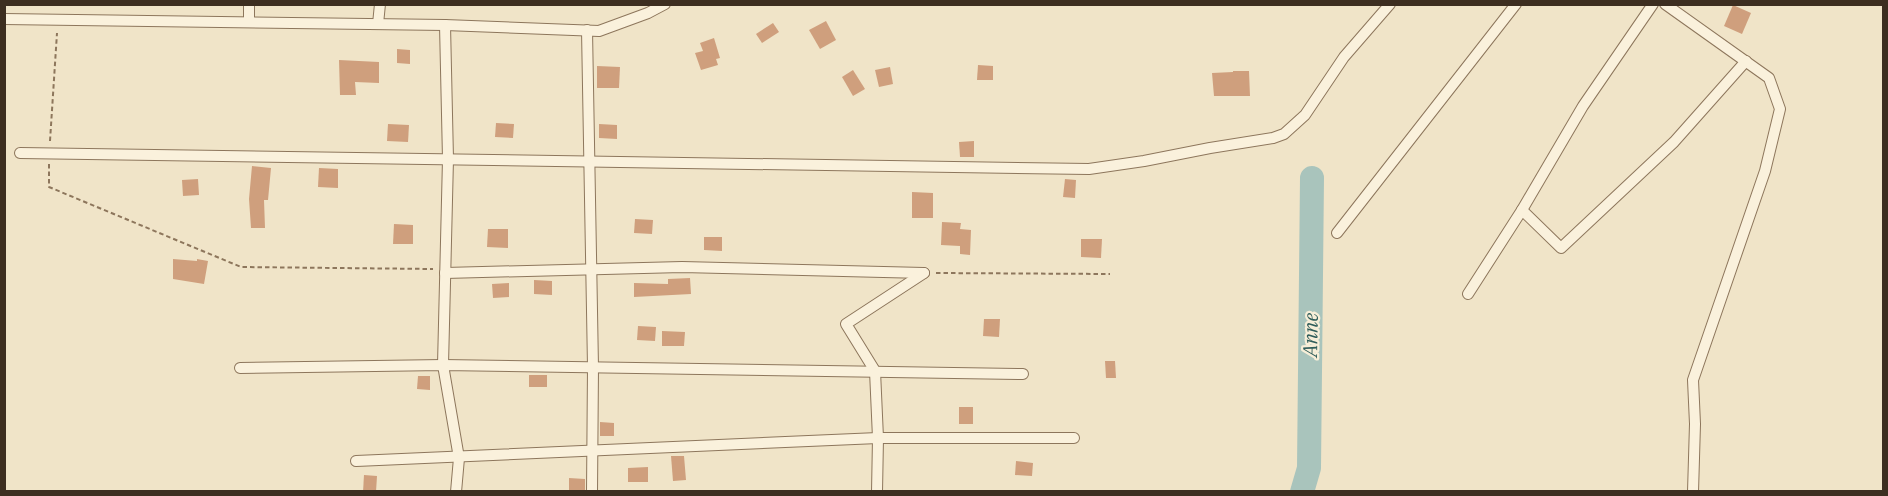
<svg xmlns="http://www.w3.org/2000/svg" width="1888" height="496" font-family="'IBM Plex Serif',serif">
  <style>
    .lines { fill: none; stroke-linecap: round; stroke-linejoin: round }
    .river { stroke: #a9c4bc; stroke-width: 24 }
    .building { fill: #cf9f7d }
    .street-casing { stroke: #8d765c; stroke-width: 12 }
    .path { stroke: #8d765c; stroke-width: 2; stroke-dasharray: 4.5 3; stroke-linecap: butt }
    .street { stroke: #faf1dc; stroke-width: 10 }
    .labels { text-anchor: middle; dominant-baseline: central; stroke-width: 4.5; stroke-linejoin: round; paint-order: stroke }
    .water-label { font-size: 20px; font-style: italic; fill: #2f5d5a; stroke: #f7eed8 }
  </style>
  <rect width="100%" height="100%" fill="#f0e4c8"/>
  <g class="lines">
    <path class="river" d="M 1302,492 L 1309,468 L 1312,178"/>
  </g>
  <g class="building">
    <path d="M 1733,5 L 1751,13 L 1742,34 L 1724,26 Z"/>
    <path d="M 826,21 L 836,40 L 820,49 L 809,30 Z"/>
    <path d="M 773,23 L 779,32 L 762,43 L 756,34 Z"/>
    <path d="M 714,38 L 720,58 L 716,59 L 718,65 L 701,70 L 695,53 L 703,51 L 700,43 Z"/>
    <path d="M 397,49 L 410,50 L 410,64 L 397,63 Z"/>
    <path d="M 339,60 L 379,62 L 379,83 L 355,82 L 356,95 L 340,95 Z"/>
    <path d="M 978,65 L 993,66 L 993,80 L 977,80 Z"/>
    <path d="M 597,66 L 620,67 L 619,88 L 597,88 Z"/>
    <path d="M 890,67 L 893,84 L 879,87 L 875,70 Z"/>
    <path d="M 853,70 L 865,89 L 853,96 L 842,77 Z"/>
    <path d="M 1233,71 L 1249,71 L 1250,96 L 1214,96 L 1212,73 L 1233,72 Z"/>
    <path d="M 496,123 L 514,124 L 513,138 L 495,137 Z"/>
    <path d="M 388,124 L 409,125 L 408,142 L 387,141 Z"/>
    <path d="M 599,124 L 617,125 L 617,139 L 599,138 Z"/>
    <path d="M 974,141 L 974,157 L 960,157 L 959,142 Z"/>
    <path d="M 252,166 L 271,168 L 268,200 L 264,200 L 265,228 L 251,228 L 249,199 Z"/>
    <path d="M 319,168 L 338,169 L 338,188 L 318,187 Z"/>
    <path d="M 198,179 L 199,195 L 183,196 L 182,180 Z"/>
    <path d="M 1065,179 L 1076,180 L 1075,198 L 1063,197 Z"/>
    <path d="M 912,192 L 933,193 L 933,218 L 912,218 Z"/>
    <path d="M 635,219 L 653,220 L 652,234 L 634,233 Z"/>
    <path d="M 942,222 L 961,223 L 960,229 L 971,230 L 970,255 L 960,254 L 960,246 L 941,245 Z"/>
    <path d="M 394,224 L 413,225 L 413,244 L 393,244 Z"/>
    <path d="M 488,229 L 508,229 L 508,248 L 487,247 Z"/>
    <path d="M 704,237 L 722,237 L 722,251 L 704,250 Z"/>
    <path d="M 1081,239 L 1102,239 L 1101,258 L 1081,257 Z"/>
    <path d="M 173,259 L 197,261 L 197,259 L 208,261 L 204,284 L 173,279 Z"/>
    <path d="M 690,278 L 691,294 L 634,297 L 634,283 L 668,284 L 668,279 Z"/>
    <path d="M 534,280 L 552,281 L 552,295 L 534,294 Z"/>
    <path d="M 509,283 L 509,297 L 493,298 L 492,284 Z"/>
    <path d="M 984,319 L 1000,319 L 999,337 L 983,336 Z"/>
    <path d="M 638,326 L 656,327 L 655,341 L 637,340 Z"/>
    <path d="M 662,331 L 685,332 L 684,346 L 662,346 Z"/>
    <path d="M 1105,361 L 1115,361 L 1116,378 L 1106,378 Z"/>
    <rect x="529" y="375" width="18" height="12"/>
    <path d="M 418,376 L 430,376 L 430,390 L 417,389 Z"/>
    <rect x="959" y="407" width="14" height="17"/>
    <path d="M 600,422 L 614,423 L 614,436 L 600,436 Z"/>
    <path d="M 671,456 L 684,456 L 686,480 L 673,481 Z"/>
    <path d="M 1016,461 L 1033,463 L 1032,476 L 1015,475 Z"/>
    <path d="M 648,467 L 648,482 L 628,482 L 628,468 Z"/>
    <path d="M 364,475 L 377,476 L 376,492 L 363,492 Z"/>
    <path d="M 569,478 L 585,479 L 585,492 L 569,492 Z"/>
  </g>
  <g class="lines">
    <defs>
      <g id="street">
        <path d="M 249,4 L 249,22"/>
        <path d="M 1665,4 L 1769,78 L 1780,109 L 1765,171 L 1693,380 L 1695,424 L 1693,492"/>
        <path d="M 4,19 L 445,25 L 599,31 L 648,13 L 665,4"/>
        <path d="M 378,24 L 380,4"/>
        <path d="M 445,25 L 448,159 L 443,365 L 459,458 L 456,492"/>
        <path d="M 587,30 L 593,367 L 592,492"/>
        <path d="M 20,153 L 1089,169 L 1144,161 L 1210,148 L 1273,138 L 1284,134 L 1305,115 L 1344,57 L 1390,4"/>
        <path d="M 1522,210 L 1561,248 L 1674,142 L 1746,61"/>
        <path d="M 1337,233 L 1516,4"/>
        <path d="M 445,273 L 682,267 L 924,273"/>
        <path d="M 1468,294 L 1522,210 L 1583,106 L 1653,4"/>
        <path d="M 240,368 L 443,365 L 1023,374"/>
        <path d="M 356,461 L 878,438 L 1074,438"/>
        <path d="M 877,492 L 878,438 L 875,371 L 846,324 L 924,273"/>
      </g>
    </defs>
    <use href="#street" class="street-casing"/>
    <g class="path">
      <path d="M 50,141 L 57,33"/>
      <path d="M 49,164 L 49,187 L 241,267 L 433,269"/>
      <path d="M 936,273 L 1110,274"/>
    </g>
    <use href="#street" class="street"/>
  </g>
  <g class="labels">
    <g class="water-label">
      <text transform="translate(1310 335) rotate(-89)">Anne</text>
    </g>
  </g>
  <rect width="1888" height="496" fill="none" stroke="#3d2e20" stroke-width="12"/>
</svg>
